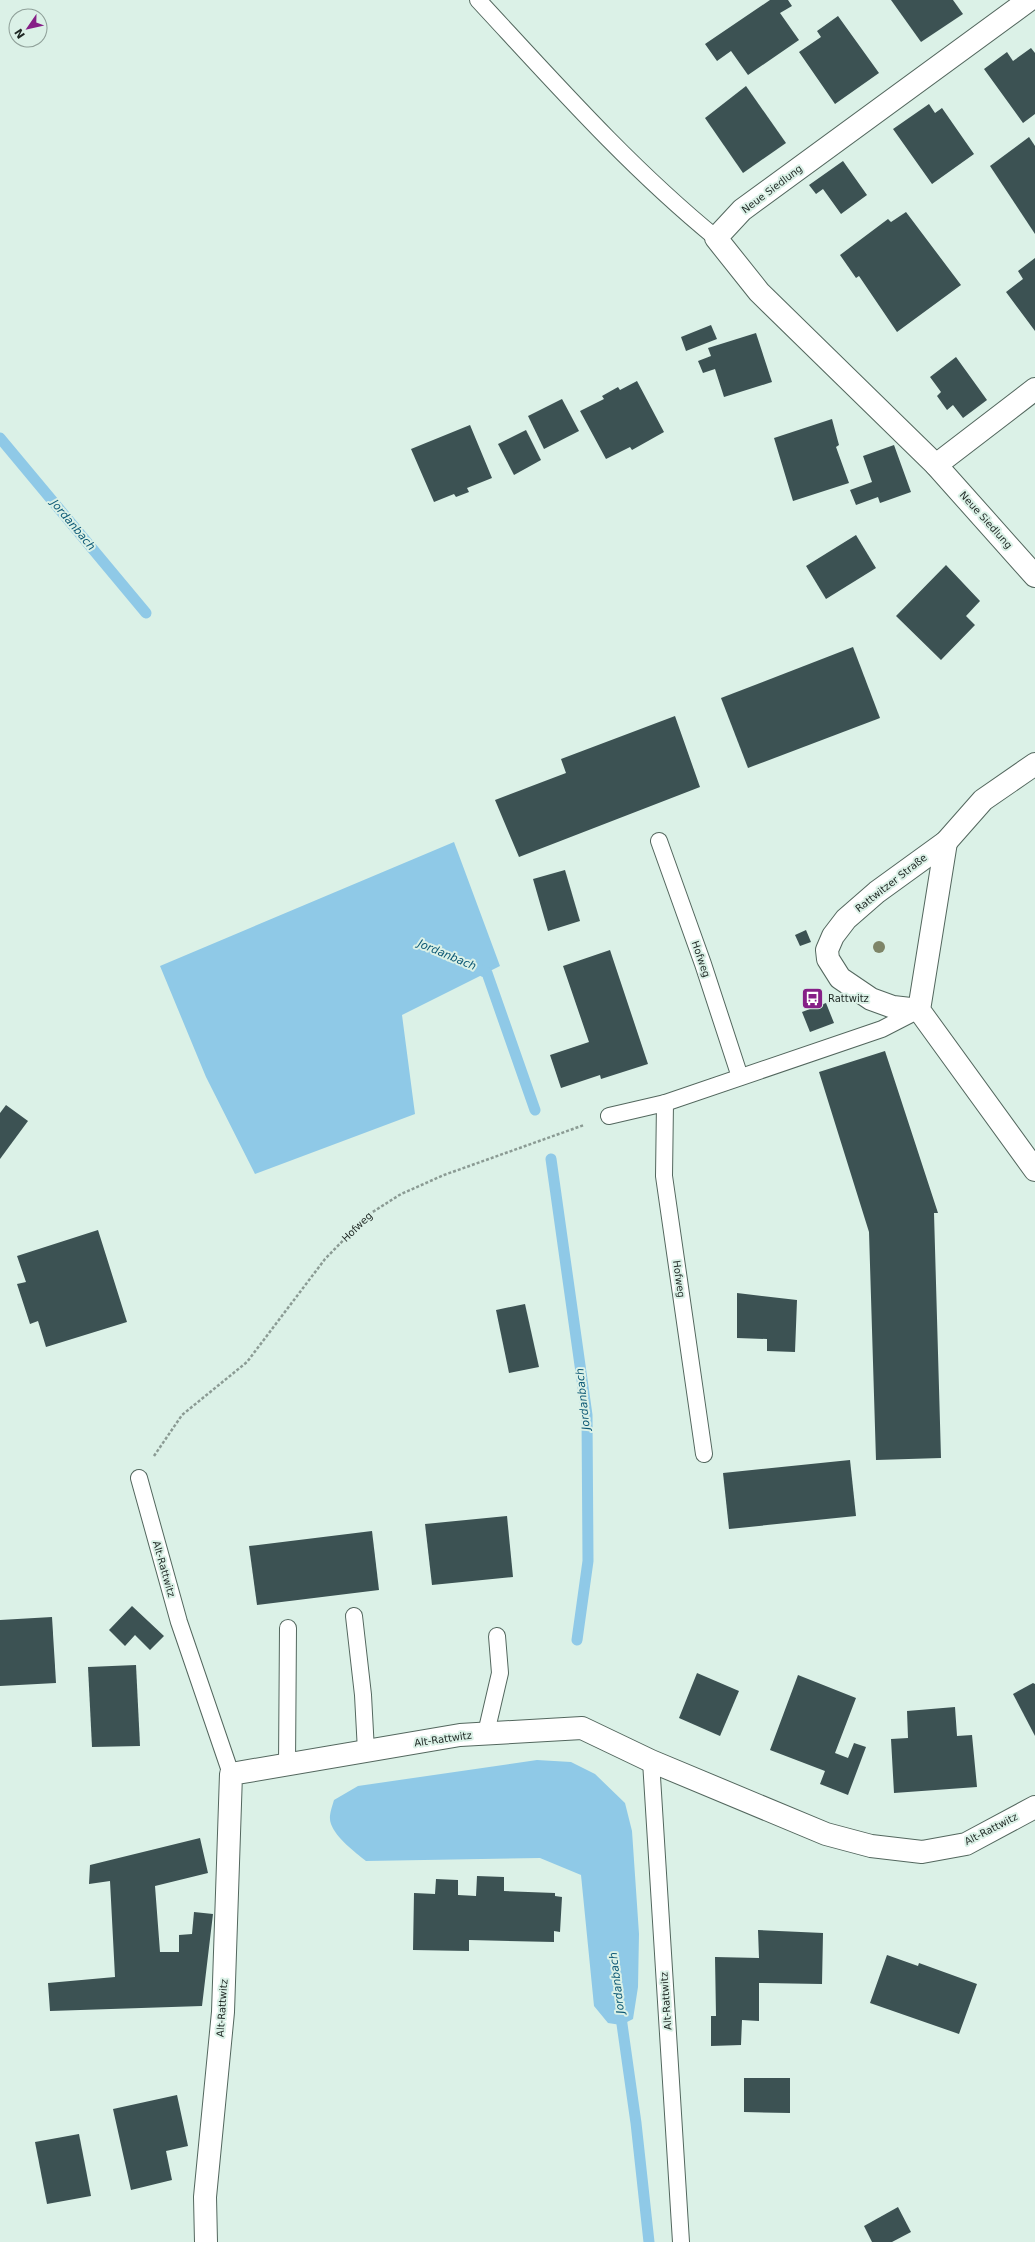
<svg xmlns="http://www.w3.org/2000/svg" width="1035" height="2242" font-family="'DejaVu Sans',sans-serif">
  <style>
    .water { fill: #8fc9e7 }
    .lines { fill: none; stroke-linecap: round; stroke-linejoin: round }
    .stream { stroke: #8fc9e7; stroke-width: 11 }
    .building { fill: #3c5253 }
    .lane-casing { stroke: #53675e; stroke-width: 18 }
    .street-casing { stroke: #53675e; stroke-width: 24 }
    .path { stroke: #8b9b94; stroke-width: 2.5; stroke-dasharray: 3 2; stroke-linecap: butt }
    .lane { stroke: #fff; stroke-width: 16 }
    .street { stroke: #fff; stroke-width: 22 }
    .tree { fill: #7e8568 }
    .labels { text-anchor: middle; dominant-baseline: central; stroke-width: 4; stroke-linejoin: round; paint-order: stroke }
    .street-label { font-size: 10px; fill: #1e2723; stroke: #dbf1e7 }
    .poi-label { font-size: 10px; fill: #1e2723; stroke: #dbf1e7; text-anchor: start }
    .water-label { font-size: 11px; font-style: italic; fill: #0b5774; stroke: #dbf1e7 }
  </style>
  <rect width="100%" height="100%" fill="#dbf1e7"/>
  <g class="water">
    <path d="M 454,842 L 500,966 L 402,1015 L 415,1114 L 255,1174 L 206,1077 L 160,966 Z"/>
    <path d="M 537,1760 L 571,1762 L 595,1774 L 625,1803 L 632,1831 L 639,1934 L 638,1987 L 633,2019 L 621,2025 L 608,2023 L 594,2006 L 581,1875 L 540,1858 L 366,1861 C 355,1852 336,1838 331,1824 C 328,1817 332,1807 334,1800 L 358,1786 Z"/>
  </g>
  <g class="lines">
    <g class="stream">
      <path d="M 0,438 L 146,613"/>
      <path d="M 474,967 L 487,973 L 535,1110"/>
      <path d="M 551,1159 L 587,1415 L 588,1561 L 577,1640"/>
      <path d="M 620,2010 L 636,2123 L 649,2242"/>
    </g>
  </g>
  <g class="building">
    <path d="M 770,0 L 788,0 L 792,6 L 780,13 L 799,40 L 748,75 L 731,51 L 717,61 L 705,44 Z"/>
    <path d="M 891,0 L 953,0 L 963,14 L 921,42 Z"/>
    <path d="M 838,16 L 879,73 L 835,104 L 799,52 L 821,37 L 817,31 Z"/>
    <path d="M 1031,48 L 1035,53 L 1035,114 L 1023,123 L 984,69 L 1007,52 L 1013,61 Z"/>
    <path d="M 746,86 L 786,143 L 743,173 L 705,118 Z"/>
    <path d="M 929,104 L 935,113 L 942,108 L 974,154 L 932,184 L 893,129 Z"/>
    <path d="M 1029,137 L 1035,146 L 1035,234 L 990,166 Z"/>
    <path d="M 843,161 L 867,195 L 841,214 L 823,189 L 816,194 L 809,185 Z"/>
    <path d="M 906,212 L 961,285 L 897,332 L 859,276 L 856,278 L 840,255 L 888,219 L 891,222 Z"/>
    <path d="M 1035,258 L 1035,331 L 1006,292 L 1023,279 L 1018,271 Z"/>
    <path d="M 711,325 L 717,339 L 686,351 L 681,337 Z"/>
    <path d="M 756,333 L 772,382 L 724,397 L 715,369 L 703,373 L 698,361 L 711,356 L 708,348 Z"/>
    <path d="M 956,357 L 987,400 L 963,418 L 953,405 L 947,410 L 937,396 L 941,392 L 930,377 Z"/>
    <path d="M 637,381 L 664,432 L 632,450 L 630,447 L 606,459 L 580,411 L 604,399 L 602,396 L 618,387 L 620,390 Z"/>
    <path d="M 562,399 L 579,431 L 544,449 L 528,416 Z"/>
    <path d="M 832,419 L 839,445 L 836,447 L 849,483 L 793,501 L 774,438 Z"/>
    <path d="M 470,425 L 492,478 L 467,488 L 469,492 L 456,497 L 454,494 L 434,502 L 411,449 Z"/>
    <path d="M 526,430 L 541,460 L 514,475 L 498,444 Z"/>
    <path d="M 894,445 L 911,492 L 880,503 L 878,497 L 856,505 L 850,490 L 872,482 L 863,456 Z"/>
    <path d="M 856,535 L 876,568 L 826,599 L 806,566 Z"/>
    <path d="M 946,565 L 980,601 L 966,616 L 975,625 L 941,660 L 896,616 Z"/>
    <path d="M 853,647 L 880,718 L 748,768 L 721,698 Z"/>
    <path d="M 675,716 L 700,787 L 519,857 L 495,800 L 566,773 L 561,759 Z"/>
    <path d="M 565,870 L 580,921 L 548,931 L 533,879 Z"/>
    <path d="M 806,930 L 811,942 L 800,946 L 795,935 Z"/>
    <path d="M 610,950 L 648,1064 L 601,1079 L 600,1075 L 561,1088 L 550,1055 L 589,1042 L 563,966 Z"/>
    <path d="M 826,1003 L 834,1023 L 810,1032 L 802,1012 Z"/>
    <path d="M 885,1051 L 938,1213 L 934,1213 L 941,1458 L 876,1460 L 869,1232 L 819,1072 Z"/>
    <path d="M 6,1105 L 28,1121 L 0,1159 L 0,1113 Z"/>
    <path d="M 98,1230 L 127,1322 L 46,1347 L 38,1321 L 30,1324 L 17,1284 L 26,1282 L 17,1256 Z"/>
    <path d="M 737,1293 L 797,1300 L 795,1352 L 767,1351 L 767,1339 L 737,1338 Z"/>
    <path d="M 525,1304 L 539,1367 L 509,1373 L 496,1310 Z"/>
    <path d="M 850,1460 L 856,1516 L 729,1529 L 723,1473 Z"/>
    <path d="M 507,1516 L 513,1577 L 432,1585 L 425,1524 Z"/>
    <path d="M 372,1531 L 379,1590 L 257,1605 L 249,1546 Z"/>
    <path d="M 132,1606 L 164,1636 L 150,1650 L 135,1635 L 125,1646 L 109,1630 Z"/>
    <path d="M 52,1617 L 56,1683 L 0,1686 L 0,1620 Z"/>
    <path d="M 136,1665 L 140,1746 L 92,1747 L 88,1667 Z"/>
    <path d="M 697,1673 L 739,1691 L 720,1736 L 679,1718 Z"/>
    <path d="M 798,1675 L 856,1698 L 835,1753 L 848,1758 L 854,1743 L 866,1747 L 848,1795 L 820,1784 L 825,1771 L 770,1750 Z"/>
    <path d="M 1033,1683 L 1035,1684 L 1035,1736 L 1013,1694 Z"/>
    <path d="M 955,1707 L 957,1736 L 972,1735 L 977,1787 L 894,1793 L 891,1739 L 908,1738 L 907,1711 Z"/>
    <path d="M 200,1838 L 208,1873 L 155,1886 L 160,1952 L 179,1952 L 179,1935 L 192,1934 L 194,1912 L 213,1914 L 202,2006 L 50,2011 L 48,1983 L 115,1977 L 110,1881 L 89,1884 L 90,1865 Z"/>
    <path d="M 477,1876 L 504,1877 L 504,1891 L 555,1893 L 555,1896 L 562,1897 L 560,1932 L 554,1931 L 554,1942 L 469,1940 L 469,1951 L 413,1950 L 414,1893 L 435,1894 L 436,1879 L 458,1880 L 458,1895 L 476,1896 Z"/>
    <path d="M 758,1930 L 823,1933 L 822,1984 L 759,1983 L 759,2021 L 742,2020 L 741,2045 L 711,2046 L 711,2016 L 716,2016 L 715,1957 L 759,1958 Z"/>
    <path d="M 887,1955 L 918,1966 L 919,1963 L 977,1984 L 959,2034 L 870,2003 Z"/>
    <path d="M 744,2078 L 790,2078 L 790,2113 L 744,2112 Z"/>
    <path d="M 177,2095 L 188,2146 L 166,2151 L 172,2180 L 131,2190 L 113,2109 Z"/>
    <path d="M 79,2134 L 91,2196 L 47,2204 L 35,2142 Z"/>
    <path d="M 898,2207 L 911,2232 L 892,2242 L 872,2242 L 864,2226 Z"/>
  </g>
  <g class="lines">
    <defs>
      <g id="lane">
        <path d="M 478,0 C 554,82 629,167 716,238"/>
        <path d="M 659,841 L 703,964 L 740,1077"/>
        <path d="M 665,1103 L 664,1176 L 704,1454"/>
        <path d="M 609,1116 L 665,1103 L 882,1029 L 919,1010"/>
        <path d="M 139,1478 L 179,1622 L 231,1774"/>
        <path d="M 354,1616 L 363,1695 L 366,1751"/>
        <path d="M 486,1733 L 500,1673 L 497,1636"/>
        <path d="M 651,1761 L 681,2242"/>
        <path d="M 287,1764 L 288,1628"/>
      </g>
      <g id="street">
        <path d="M 1029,0 L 742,210 L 716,238 L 759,292 L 936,465 L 1035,576"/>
        <path d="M 936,465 L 1035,389"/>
        <path d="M 946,842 L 919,1010 L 1035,1170"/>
        <path d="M 919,1010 L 893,1007 L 871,999 L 840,978 L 828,959 L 827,950 L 833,936 L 846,919 L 877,892 L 946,842 L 983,800 L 1035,764"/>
        <path d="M 206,2242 L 205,2197 L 223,2012 L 231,1774 L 460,1735 L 582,1728 L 651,1761 L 826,1834 L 871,1846 L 922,1852 L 966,1844 L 1035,1807"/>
      </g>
    </defs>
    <use href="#lane" class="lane-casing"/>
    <use href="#street" class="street-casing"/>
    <path class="path" d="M 154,1456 L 182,1415 L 247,1362 L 325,1259 L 368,1215 L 401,1194 L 444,1175 L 584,1125"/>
    <use href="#lane" class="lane"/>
    <use href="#street" class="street"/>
  </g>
  <circle class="tree" cx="879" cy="947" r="6"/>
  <defs>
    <symbol id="bus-square" viewBox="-11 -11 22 22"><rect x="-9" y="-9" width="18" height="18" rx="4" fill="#861f87" stroke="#dbf1e7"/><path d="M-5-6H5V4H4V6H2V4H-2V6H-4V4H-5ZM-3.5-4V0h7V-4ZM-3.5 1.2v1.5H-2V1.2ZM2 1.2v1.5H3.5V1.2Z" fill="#fff"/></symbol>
  </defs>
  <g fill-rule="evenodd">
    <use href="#bus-square" x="800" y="986" width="25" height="25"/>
  </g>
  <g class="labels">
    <g class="street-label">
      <text transform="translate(772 189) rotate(-37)">Neue Siedlung</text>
      <text transform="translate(986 520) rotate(48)">Neue Siedlung</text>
      <text transform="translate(891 883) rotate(-38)">Rattwitzer Straße</text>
      <text transform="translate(701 959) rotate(71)">Hofweg</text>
      <text transform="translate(357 1227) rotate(-44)">Hofweg</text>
      <text transform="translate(679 1279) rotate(82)">Hofweg</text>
      <text transform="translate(164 1569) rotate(74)">Alt-Rattwitz</text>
      <text transform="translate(443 1739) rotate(-8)">Alt-Rattwitz</text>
      <text transform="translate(991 1829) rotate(-27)">Alt-Rattwitz</text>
      <text transform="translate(666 2001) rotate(-94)">Alt-Rattwitz</text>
      <text transform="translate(222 2008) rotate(-86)">Alt-Rattwitz</text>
    </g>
    <g class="poi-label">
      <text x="828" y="998">Rattwitz</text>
    </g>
    <g class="water-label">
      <text transform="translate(73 525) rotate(50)">Jordanbach</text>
      <text transform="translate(447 955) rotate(23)">Jordanbach</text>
      <text transform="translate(583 1399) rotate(-96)">Jordanbach</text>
      <text transform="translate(617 1983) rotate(-97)">Jordanbach</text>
    </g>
  </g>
  <g transform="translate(28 28) rotate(236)"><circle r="19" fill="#dbf1e7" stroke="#8fa099"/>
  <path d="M0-3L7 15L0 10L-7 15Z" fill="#861f87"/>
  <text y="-6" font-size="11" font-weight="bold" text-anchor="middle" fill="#1e2723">N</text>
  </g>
</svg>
